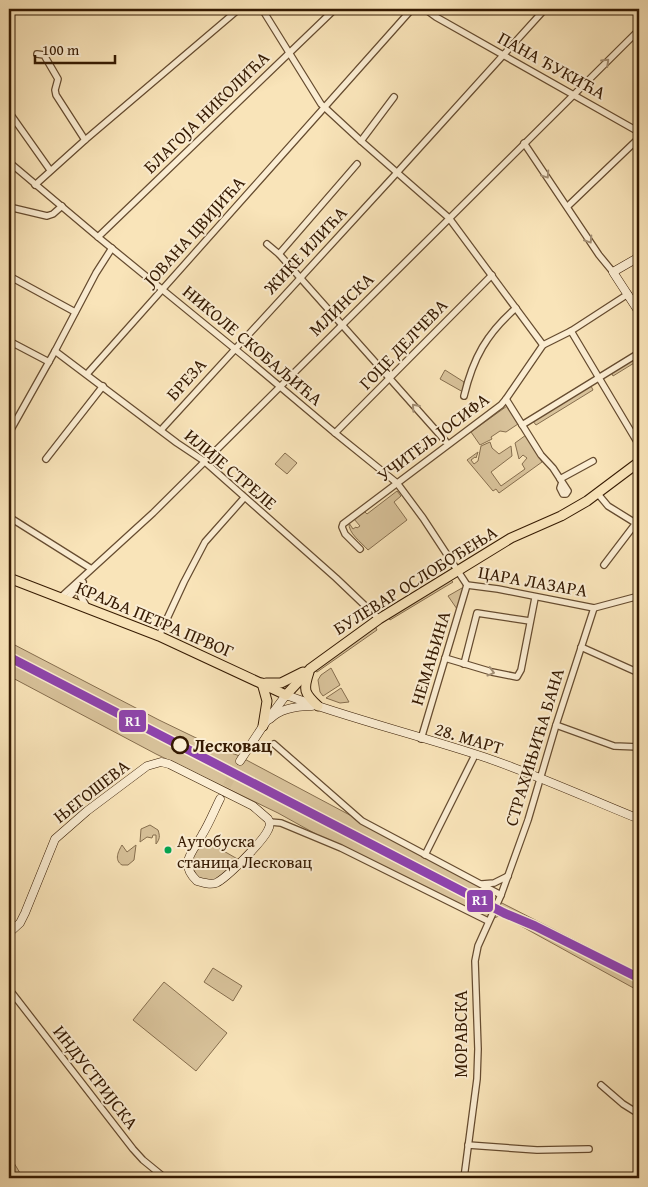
<svg xmlns="http://www.w3.org/2000/svg" width="648" height="1187" font-family="'Gentium Book Plus',serif">
  <style>
    .green { fill: #d8c29a; stroke: #866e4e }
    .lines { fill: none; stroke-linecap: round; stroke-linejoin: round }
    .secondary-tunnel { stroke: #d2bc94; stroke-width: 8; stroke-dasharray: 8 4; stroke-linecap: butt }
    .street-casing { stroke: #664c30; stroke-width: 8 }
    .secondary-casing { stroke: #351a02; stroke-width: 9 }
    .primary-casing { stroke: #351a02; stroke-width: 11 }
    .street { stroke: #fbedd2; stroke-width: 5.5 }
    .secondary { stroke: #fbedd2; stroke-width: 8 }
    .primary { stroke: #f9e4b9; stroke-width: 9 }
    .rail-1-casing { stroke: #fbedd2; stroke-width: 12 }
    .rail-1 { stroke: #8e44ad; stroke-width: 9 }
    .oneway { stroke: #a28e74 }
    .stop-dot { fill: #fbedd2; stroke: #351a02; stroke-width: 2.5 }
    .bus-dot { fill: #00a651; stroke: #fbedd2; stroke-width: 2 }
    .labels { text-anchor: middle; dominant-baseline: central; stroke-width: 4; stroke-linejoin: round; paint-order: stroke }
    .bus-label { font-size: 17px; fill: #351a02; stroke: #fbedd2; text-anchor: start }
    .street-label { font-size: 18px; fill: #351a02; stroke: #fbedd2 }
    .stop-label { font-size: 18px; font-weight: bold; fill: #351a02; stroke: #fbedd2; text-anchor: start }
    .line-badge { stroke: #fbedd2; stroke-width: 2 }
    .badge-label { font-size: 14px; text-anchor: middle; font-weight: bold; fill: #fff }
  </style>
  <rect width="100%" height="100%" fill="#f9e4b9"/>
  <filter id="stains"><feTurbulence type="fractalNoise" baseFrequency=".004" numOctaves="4"/><feColorMatrix values="0 0 0 0 .2 0 0 0 0 .09 0 0 0 0 .02 0 0 0 .5 -.17"/></filter>
  <radialGradient id="worn" r=".72"><stop offset=".6" stop-color="#630" stop-opacity="0"/><stop offset="1" stop-color="#630" stop-opacity=".3"/></radialGradient>
  <g class="green">
    <path d="M 639,355 L 639,360 L 613,376 L 611,372 Z"/>
    <path d="M 445,370 L 464,382 L 463,392 L 440,379 Z"/>
    <path d="M 590,384 L 593,390 L 536,425 L 532,420 Z"/>
    <path d="M 507,406 L 518,424 L 506,432 L 500,431 L 491,437 L 492,439 L 480,445 L 471,432 Z"/>
    <path d="M 526,435 L 542,462 L 499,493 L 496,489 L 493,491 L 467,460 L 478,452 L 476,458 L 475,457 L 471,460 L 474,464 L 478,461 L 481,446 L 490,442 L 492,448 L 499,454 L 511,446 L 512,456 L 491,472 L 501,486 L 525,469 L 522,464 L 527,458 L 523,455 L 519,459 L 515,443 Z"/>
    <path d="M 285,453 L 297,463 L 287,474 L 275,464 Z"/>
    <path d="M 397,491 L 401,496 L 394,502 L 407,520 L 368,550 C 361,542 348,533 349,523 L 353,529 L 356,527 L 357,528 L 360,526 L 354,519 L 364,511 L 367,514 Z"/>
    <path d="M 450,579 L 453,582 L 390,620 L 388,617 Z"/>
    <path d="M 462,588 L 463,591 L 457,609 L 448,596 Z"/>
    <path d="M 375,626 L 377,630 L 317,672 L 315,671 Z"/>
    <path d="M 9,642 L 159,720 L 219,749 L 237,755 L 500,895 L 498,901 L 639,973 L 639,991 L 501,915 L 488,921 L 341,848 L 278,813 L 156,754 L 9,676 Z"/>
    <path d="M 331,668 L 340,685 L 323,696 L 320,692 L 318,680 L 321,675 Z"/>
    <path d="M 341,688 L 349,702 L 340,703 L 326,698 Z"/>
    <path d="M 150,825 L 158,830 C 160,836 160,839 156,844 L 156,835 L 153,835 L 152,838 L 147,837 L 140,842 L 141,829 Z"/>
    <path d="M 201,838 L 241,861 L 219,882 L 194,878 L 189,857 Z"/>
    <path d="M 122,845 L 127,852 L 136,845 L 134,860 L 128,865 L 122,865 C 114,860 118,852 122,845 Z"/>
    <path d="M 213,968 L 242,986 L 233,1001 L 204,982 Z"/>
    <path d="M 164,982 L 227,1033 L 196,1071 L 133,1020 Z"/>
    <path d="M 11,1158 L 23,1178 L 9,1178 L 9,1159 Z"/>
  </g>
  <g class="lines">
    <path class="secondary-tunnel" d="M 221,797 L 240,761"/>
    <defs>
      <g id="street">
        <path d="M 262,9 L 321,104 L 361,141 L 449,218 L 543,345"/>
        <path d="M 425,9 L 436,17 L 639,132"/>
        <path d="M 37,54 L 44,55 L 58,79 L 55,90 L 56,95 L 85,140"/>
        <path d="M 9,112 L 50,170"/>
        <path d="M 361,141 L 394,97"/>
        <path d="M 524,143 L 599,255 L 613,272"/>
        <path d="M 9,162 L 98,237 L 246,358 L 335,433 L 397,483 L 423,518 L 467,585 L 498,589 L 594,608 L 639,596"/>
        <path d="M 35,185 L 85,140 L 239,9"/>
        <path d="M 568,206 L 639,138"/>
        <path d="M 9,207 L 47,216 L 53,214 L 62,206"/>
        <path d="M 98,237 L 335,9"/>
        <path d="M 267,244 L 279,254 L 448,444"/>
        <path d="M 279,254 L 357,164"/>
        <path d="M 9,276 L 75,312"/>
        <path d="M 571,331 L 639,445"/>
        <path d="M 9,341 L 49,362"/>
        <path d="M 55,351 L 177,443 L 204,461 L 336,578 L 379,619"/>
        <path d="M 87,374 L 412,9"/>
        <path d="M 464,396 C 473,358 487,333 516,308"/>
        <path d="M 506,399 L 541,455 L 553,468 L 568,491 L 566,494 L 563,494 L 560,488 L 562,482"/>
        <path d="M 522,425 L 639,353"/>
        <path d="M 161,430 L 393,177 L 545,9"/>
        <path d="M 9,433 L 55,351 L 96,273 L 112,248"/>
        <path d="M 335,433 L 492,275"/>
        <path d="M 46,459 L 103,386"/>
        <path d="M 560,479 L 593,461"/>
        <path d="M 598,494 L 608,506 L 637,524"/>
        <path d="M 9,517 L 90,568"/>
        <path d="M 360,549 L 345,534 L 342,527 L 343,524 L 501,405 L 506,399 L 543,345 L 571,331 L 628,294"/>
        <path d="M 604,565 L 636,523"/>
        <path d="M 79,586 L 81,597 L 87,607"/>
        <path d="M 61,597 L 153,513 L 639,30"/>
        <path d="M 67,599 L 83,582"/>
        <path d="M 159,636 L 184,582 L 205,542 L 244,498"/>
        <path d="M 581,647 L 639,673"/>
        <path d="M 445,658 L 492,672 L 517,677 L 521,670 L 535,598"/>
        <path d="M 464,664 L 477,613 L 530,621"/>
        <path d="M 556,725 L 614,746 L 639,747"/>
        <path d="M 421,739 L 467,585"/>
        <path d="M 274,744 L 362,821 L 501,895"/>
        <path d="M 270,822 L 281,823 L 341,848 L 488,921"/>
        <path d="M 425,855 L 475,755"/>
        <path d="M 482,884 L 494,883 L 508,876"/>
        <path d="M 9,989 L 133,1149 L 143,1160 L 165,1178"/>
        <path d="M 601,1085 L 623,1104 L 639,1114"/>
        <path d="M 468,1145 L 537,1150 L 589,1149"/>
        <path d="M 464,1178 L 477,1079 L 478,1049 L 475,961 L 478,946 L 501,895 L 528,820 L 556,725 L 594,608"/>
      </g>
      <g id="secondary">
        <path d="M 639,257 L 613,272 L 639,312"/>
        <path d="M 270,719 C 280,709 298,706 312,706"/>
        <path d="M 240,761 L 263,726 L 286,695 C 351,719 418,735 484,757 C 537,775 587,798 639,819"/>
        <path d="M 9,933 L 20,923 L 25,913 L 55,839 L 87,811 L 147,766 L 161,762 L 169,764 L 253,806 L 268,819 C 271,823 270,826 268,830 C 263,841 227,878 216,883 C 210,885 204,883 197,881 C 178,863 193,852 202,835 C 209,824 214,811 220,799"/>
      </g>
      <g id="primary">
        <path d="M 9,578 L 159,636 L 286,695 L 310,669 L 379,619 L 511,538 L 561,516 L 587,501 L 639,462"/>
        <path d="M 309,672 C 303,690 304,693 318,706"/>
        <path d="M 262,683 L 267,701 L 263,726"/>
        <path d="M 266,683 L 281,683 L 303,672"/>
      </g>
    </defs>
    <use href="#street" class="street-casing"/>
    <use href="#secondary" class="secondary-casing"/>
    <use href="#primary" class="primary-casing"/>
    <use href="#street" class="street"/>
    <use href="#secondary" class="secondary"/>
    <use href="#primary" class="primary"/>
    <defs>
      <path id="rail-1" d="M 9,657 L 448,884 L 504,913 L 535,926 L 639,978"/>
    </defs>
    <use href="#rail-1" class="rail-1-casing"/>
    <use href="#rail-1" class="rail-1"/>
  </g>
  <defs><path id="oneway-chevron" d="M-2-3.5L2.5 0L-2 3.5" fill="none" stroke-width="1.6" stroke-linecap="round" stroke-linejoin="round" transform="scale(1.25)"/></defs>
  <g class="oneway">
    <use href="#oneway-chevron" transform="translate(606 62) rotate(-44)"/>
    <use href="#oneway-chevron" transform="translate(546 175) rotate(56)"/>
    <use href="#oneway-chevron" transform="translate(589 240) rotate(57)"/>
    <use href="#oneway-chevron" transform="translate(415 407) rotate(-132)"/>
    <use href="#oneway-chevron" transform="translate(491 672) rotate(15)"/>
  </g>
  <circle class="stop-dot" cx="180" cy="745" r="8"/>
  <circle class="bus-dot" cx="168" cy="850" r="4.5"/>
  <g class="labels">
    <g class="bus-label">
      <text x="177" y="840">Аутобуска<tspan x="177" dy="21">станица Лесковац</tspan></text>
    </g>
    <g class="street-label">
      <text transform="translate(552 65) rotate(29)">ПАНА ЂУКИЋА</text>
      <text transform="translate(206 112) rotate(-44)">БЛАГОЈА НИКОЛИЋА</text>
      <text transform="translate(194 231) rotate(-48)">ЈОВАНА ЦВИЈИЋА</text>
      <text transform="translate(305 250) rotate(-47)">ЖИКЕ ИЛИЋА</text>
      <text transform="translate(341 304) rotate(-44)">МЛИНСКА</text>
      <text transform="translate(403 344) rotate(-46)">ГОЦЕ ДЕЛЧЕВА</text>
      <text transform="translate(253 345) rotate(40)">НИКОЛЕ СКОБАЉИЋА</text>
      <text transform="translate(186 379) rotate(-48)">БРЕЗА</text>
      <text transform="translate(433 437) rotate(-37)">УЧИТЕЉ ЈОСИФА</text>
      <text transform="translate(231 469) rotate(40)">ИЛИЈЕ СТРЕЛЕ</text>
      <text transform="translate(415 580) rotate(-32)">БУЛЕВАР ОСЛОБОЂЕЊА</text>
      <text transform="translate(533 581) rotate(10)">ЦАРА ЛАЗАРА</text>
      <text transform="translate(155 619) rotate(23)">КРАЉА ПЕТРА ПРВОГ</text>
      <text transform="translate(430 658) rotate(-73)">НЕМАЊИНА</text>
      <text transform="translate(469 738) rotate(17)">28. МАРТ</text>
      <text transform="translate(534 747) rotate(-73)">СТРАХИЊИЋА БАНА</text>
      <text transform="translate(91 791) rotate(-38)">ЊЕГОШЕВА</text>
      <text transform="translate(460 1034) rotate(-90)">МОРАВСКА</text>
      <text transform="translate(96 1077) rotate(52)">ИНДУСТРИЈСКА</text>
    </g>
    <g class="stop-label">
      <text x="193" y="745">Лесковац</text>
    </g>
  </g>
  <g class="line-badge">
    <rect x="118" y="709" width="29" height="24" rx="5" fill="#8e44ad"/>
    <rect x="466" y="889" width="28" height="24" rx="5" fill="#8e44ad"/>
  </g>
  <g class="badge-label">
    <text x="133" y="726">R1</text>
    <text x="480" y="905">R1</text>
  </g>
  <rect width="648" height="1187" fill="none" stroke="#f9e4b9" stroke-width="30"/>
  <rect x="10" y="10" width="628" height="1167" fill="none" stroke="#351a02" stroke-width="2.5"/>
  <rect x="15" y="15" width="618" height="1157" fill="none" stroke="#351a02"/>
  <path d="M35 55v8h80v-8" fill="none" stroke="#351a02" stroke-width="2.5"/>
  <text x="42" y="55" font-size="15" fill="#351a02" stroke="#fbedd2" stroke-width="4" paint-order="stroke">100 m</text>
  <rect width="100%" height="100%" filter="url(#stains)"/>
  <rect width="100%" height="100%" fill="url(#worn)"/>
</svg>
